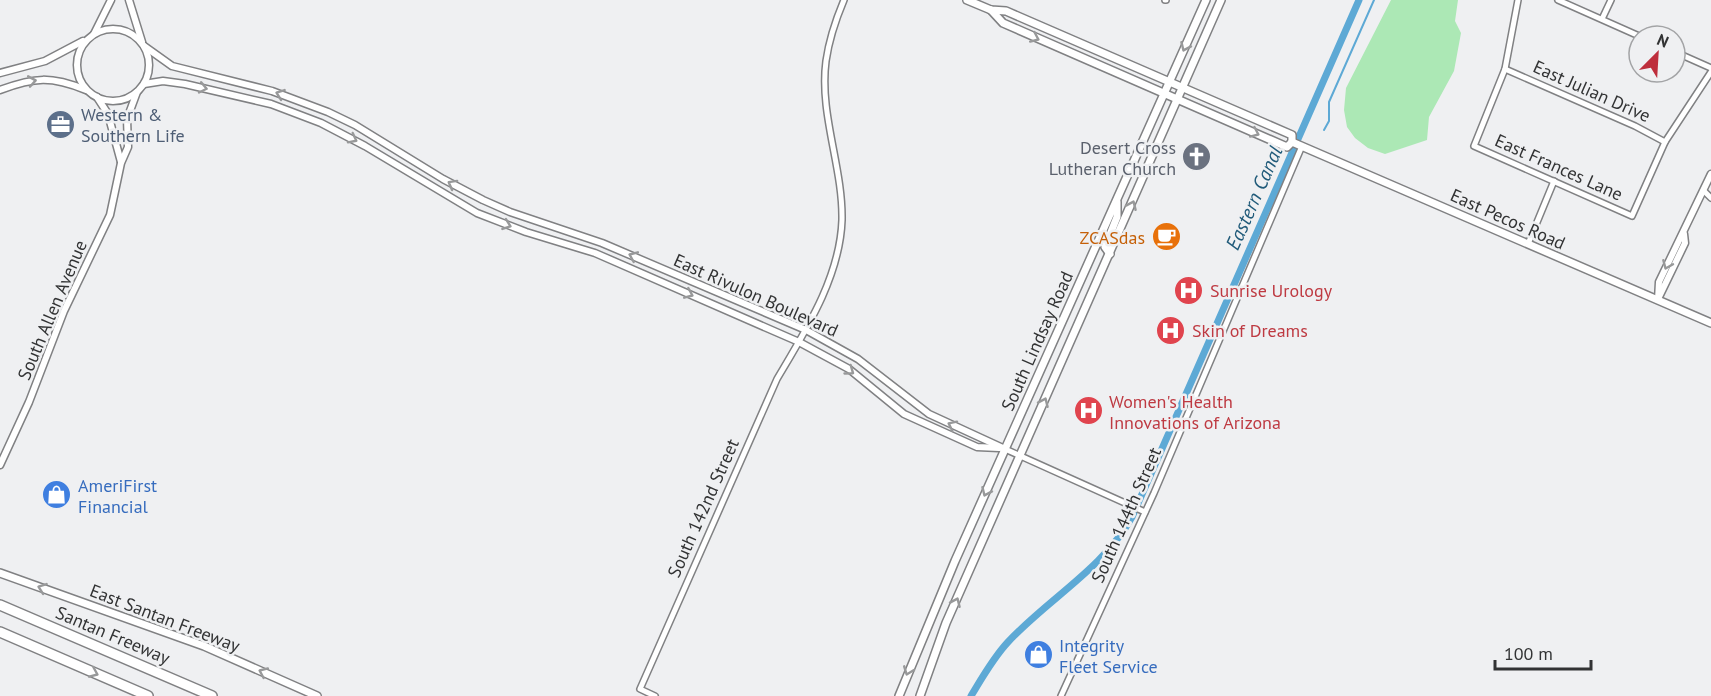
<svg xmlns="http://www.w3.org/2000/svg" width="1711" height="696" font-family="'PT Sans',sans-serif">
  <style>
    .green { fill: #ace8b5 }
    .lines { fill: none; stroke-linecap: round; stroke-linejoin: round }
    .stream { stroke: #5da9d5; stroke-width: 2 }
    .canal { stroke: #5da9d5; stroke-width: 7 }
    .minor-casing { stroke: #808183; stroke-width: 8 }
    .tertiary-casing { stroke: #808183; stroke-width: 9 }
    .secondary-casing { stroke: #808183; stroke-width: 10 }
    .motorway-casing { stroke: #808183; stroke-width: 12 }
    .minor { stroke: #fff; stroke-width: 5 }
    .tertiary { stroke: #fff; stroke-width: 6 }
    .secondary { stroke: #fff; stroke-width: 7 }
    .motorway { stroke: #fff; stroke-width: 9 }
    .oneway { stroke: #98999a }
    .labels { text-anchor: middle; dominant-baseline: central; stroke-width: 5; stroke-linejoin: round; paint-order: stroke }
    .street-label { font-size: 18px; fill: #323334; stroke: #eff0f2 }
    .service-label { font-size: 18px; fill: #4e5e75; stroke: #eff0f2; text-anchor: start }
    .worship-label { font-size: 18px; fill: #5b616d; stroke: #eff0f2; text-anchor: end }
    .food-label { font-size: 18px; fill: #c56008; stroke: #eff0f2; text-anchor: end }
    .health-label { font-size: 18px; fill: #be3a42; stroke: #eff0f2; text-anchor: start }
    .shop-label { font-size: 18px; fill: #366cbe; stroke: #eff0f2; text-anchor: start }
    .water-label { font-size: 20px; font-style: italic; fill: #215b7a; stroke: #eff0f2 }
  </style>
  <rect width="100%" height="100%" fill="#eff0f2"/>
  <path class="green" d="M 1391,0 L 1458,0 L 1455,21 L 1461,33 L 1454,71 L 1429,117 L 1427,140 L 1385,154 L 1368,148 L 1355,138 L 1347,127 L 1344,110 L 1346,88 Z"/>
  <g class="lines">
    <path class="stream" d="M 1324,130 L 1329,121 L 1329,102 L 1374,0"/>
    <path class="canal" d="M 971,696 C 982,678 993,658 1008,642 C 1048,599 1103,569 1132,517 L 1359,0"/>
    <defs>
      <g id="minor">
        <path d="M 1165,0 L 1166,0"/>
        <path d="M 1518,0 L 1505,69 L 1474,146 L 1632,216 L 1665,142 L 1711,72"/>
        <path d="M 1558,0 L 1639,36"/>
        <path d="M 1602,19 L 1611,0"/>
        <path d="M 1675,52 L 1711,68"/>
        <path d="M 1505,69 L 1635,126 L 1665,142"/>
        <path d="M 1704,191 L 1711,198"/>
        <path d="M 1528,244 L 1554,181"/>
        <path d="M 1005,449 L 1145,512"/>
        <path d="M 655,696 L 640,689 L 777,379 C 806,330 840,277 842,220 C 843,167 819,114 826,61 C 829,40 836,19 844,0"/>
        <path d="M 1061,696 L 1154,493 L 1302,146"/>
      </g>
      <g id="tertiary">
        <path d="M 129,0 L 142,42"/>
        <circle cx="113" cy="65" r="36"/>
        <path d="M 94,34 L 111,0"/>
        <path d="M 144,46 L 172,66 L 272,91 L 328,112 L 355,125 L 443,179 L 483,200 L 510,212 L 602,243 L 806,330 L 858,359 L 929,414 L 1005,449"/>
        <path d="M 0,73 L 45,61 L 83,41"/>
        <path d="M 144,84 L 163,81 L 185,84 L 271,104 L 321,123 L 365,146 L 477,213 L 526,232 L 595,253 L 799,342 L 849,369 L 904,414 L 977,447 L 999,448"/>
        <path d="M 0,90 C 35,77 51,76 86,90"/>
        <path d="M 97,97 L 108,114 L 121,162"/>
        <path d="M 1658,299 L 1685,243 L 1684,234"/>
        <path d="M 1658,300 L 1659,282 L 1711,174"/>
        <path d="M 0,465 L 29,402 L 64,311 L 110,215 L 121,163 L 128,147 L 127,119 L 137,92"/>
      </g>
      <g id="secondary">
        <path d="M 967,0 L 991,10 L 1006,11 L 1292,135 L 1292,142"/>
        <path d="M 991,10 L 1003,23 L 1287,147 L 1292,142"/>
        <path d="M 1292,142 L 1711,323"/>
        <path d="M 1110,254 L 1105,247 L 1117,217 L 1117,202"/>
        <path d="M 0,573 L 204,646 L 317,696"/>
        <path d="M 899,696 L 955,561 L 1206,0"/>
        <path d="M 920,696 L 946,623 L 1221,0"/>
      </g>
      <g id="motorway">
        <path d="M 0,605 L 212,696"/>
        <path d="M 0,632 L 148,696"/>
      </g>
    </defs>
    <use href="#minor" class="minor-casing"/>
    <use href="#tertiary" class="tertiary-casing"/>
    <use href="#secondary" class="secondary-casing"/>
    <use href="#motorway" class="motorway-casing"/>
    <use href="#minor" class="minor"/>
    <use href="#tertiary" class="tertiary"/>
    <use href="#secondary" class="secondary"/>
    <use href="#motorway" class="motorway"/>
  </g>
  <defs><path id="oneway-chevron" d="M-2-3.5L2.5 0L-2 3.5" fill="none" stroke-width="1.6" stroke-linecap="round" stroke-linejoin="round" transform="scale(1.5)"/></defs>
  <g class="oneway">
    <use href="#oneway-chevron" transform="translate(1035 38) rotate(24)"/>
    <use href="#oneway-chevron" transform="translate(1185 47) rotate(114)"/>
    <use href="#oneway-chevron" transform="translate(32 81) rotate(-10)"/>
    <use href="#oneway-chevron" transform="translate(203 88) rotate(12)"/>
    <use href="#oneway-chevron" transform="translate(280 94) rotate(-160)"/>
    <use href="#oneway-chevron" transform="translate(1255 133) rotate(24)"/>
    <use href="#oneway-chevron" transform="translate(353 139) rotate(27)"/>
    <use href="#oneway-chevron" transform="translate(452 184) rotate(-151)"/>
    <use href="#oneway-chevron" transform="translate(1132 205) rotate(-66)"/>
    <use href="#oneway-chevron" transform="translate(507 225) rotate(20)"/>
    <use href="#oneway-chevron" transform="translate(633 256) rotate(-157)"/>
    <use href="#oneway-chevron" transform="translate(1667 265) rotate(113)"/>
    <use href="#oneway-chevron" transform="translate(689 294) rotate(23)"/>
    <use href="#oneway-chevron" transform="translate(850 371) rotate(36)"/>
    <use href="#oneway-chevron" transform="translate(1044 402) rotate(-66)"/>
    <use href="#oneway-chevron" transform="translate(952 425) rotate(-154)"/>
    <use href="#oneway-chevron" transform="translate(986 492) rotate(114)"/>
    <use href="#oneway-chevron" transform="translate(42 588) rotate(-160)"/>
    <use href="#oneway-chevron" transform="translate(956 602) rotate(-66)"/>
    <use href="#oneway-chevron" transform="translate(908 671) rotate(111)"/>
    <use href="#oneway-chevron" transform="translate(263 672) rotate(-156)"/>
    <use href="#oneway-chevron" transform="translate(94 673) rotate(23)"/>
  </g>
  <defs>
    <symbol id="office-disc" viewBox="-11 -11 22 22"><circle r="9.5" fill="#5c6f8a" stroke="#eff0f2"/><path d="M-6-3h4V-5.5h4V-3h4V5H-6ZM-1-4.5V-3h2v-1.5ZM-6 0V1H6V0Z" fill="#fff"/></symbol>
    <symbol id="church-disc" viewBox="-11 -11 22 22"><circle r="9.5" fill="#6b7280" stroke="#eff0f2"/><path d="M-1.2-6h2.4v3.5h3.3v2.4h-3.3V6h-2.4V-.1h-3.3v-2.4h3.3Z" fill="#fff"/></symbol>
    <symbol id="cafe-disc" viewBox="-11 -11 22 22"><circle r="9.5" fill="#e8710a" stroke="#eff0f2"/><path d="M-5.5-4.5H6V0H3Q3 3.5 0 3.5H-2.5Q-5.5 3.5-5.5 0ZM3-3.2v2h1.7v-2ZM-6 4.5H4V6H-6Z" fill="#fff"/></symbol>
    <symbol id="hospital-disc" viewBox="-11 -11 22 22"><circle r="9.5" fill="#e0444e" stroke="#eff0f2"/><path d="M-5-5h3v3.5h4V-5h3V5h-3V1.5h-4V5h-3Z" fill="#fff"/></symbol>
    <symbol id="shop-disc" viewBox="-11 -11 22 22"><circle r="9.5" fill="#3f7fe0" stroke="#eff0f2"/><path d="M-5-2.5h2.3a2.7 3.5 0 0 1 5.4 0H5L5.5 6h-11ZM-1.5-2.5h3a1.5 2.3 0 0 0-3 0Z" fill="#fff"/></symbol>
  </defs>
  <g fill-rule="evenodd">
    <use href="#office-disc" x="44" y="108" width="33" height="33"/>
    <use href="#church-disc" x="1180" y="140" width="33" height="33"/>
    <use href="#cafe-disc" x="1150" y="220" width="33" height="33"/>
    <use href="#hospital-disc" x="1172" y="274" width="33" height="33"/>
    <use href="#hospital-disc" x="1154" y="314" width="33" height="33"/>
    <use href="#hospital-disc" x="1072" y="394" width="33" height="33"/>
    <use href="#shop-disc" x="40" y="478" width="33" height="33"/>
    <use href="#shop-disc" x="1022" y="638" width="33" height="33"/>
  </g>
  <g class="labels">
    <g class="street-label">
      <text transform="translate(1592 91) rotate(24)">East Julian Drive</text>
      <text transform="translate(1559 167) rotate(24)">East Frances Lane</text>
      <text transform="translate(1508 219) rotate(24)">East Pecos Road</text>
      <text transform="translate(756 295) rotate(24)">East Rivulon Boulevard</text>
      <text transform="translate(52 310) rotate(-67)">South Allen Avenue</text>
      <text transform="translate(1037 341) rotate(-66)">South Lindsay Road</text>
      <text transform="translate(703 508) rotate(-66)">South 142nd Street</text>
      <text transform="translate(1126 515) rotate(-66)">South 144th Street</text>
      <text transform="translate(165 618) rotate(21)">East Santan Freeway</text>
      <text transform="translate(113 635) rotate(23)">Santan Freeway</text>
    </g>
    <g class="service-label">
      <text x="81" y="114">Western &amp;<tspan x="81" dy="21">Southern Life</tspan></text>
    </g>
    <g class="worship-label">
      <text x="1176" y="147">Desert Cross<tspan x="1176" dy="21">Lutheran Church</tspan></text>
    </g>
    <g class="food-label">
      <text x="1145" y="237">ZCASdas</text>
    </g>
    <g class="health-label">
      <text x="1210" y="290">Sunrise Urology</text>
      <text x="1192" y="330">Skin of Dreams</text>
      <text x="1109" y="401">Women's Health<tspan x="1109" dy="21">Innovations of Arizona</tspan></text>
    </g>
    <g class="shop-label">
      <text x="78" y="485">AmeriFirst<tspan x="78" dy="21">Financial</tspan></text>
      <text x="1059" y="645">Integrity<tspan x="1059" dy="21">Fleet Service</tspan></text>
    </g>
    <g class="water-label">
      <text transform="translate(1254 198) rotate(-66)">Eastern Canal</text>
    </g>
  </g>
  <g transform="translate(1657 54) rotate(24)"><circle r="28" fill="#eff0f2" stroke="#a3a4a6" stroke-width="1.5"/>
  <path d="M0-4.5L10 22L0 15L-10 22Z" fill="#be2e3c"/>
  <text y="-9" font-size="16" font-weight="bold" text-anchor="middle" fill="#323334">N</text>
  </g>
  <path d="M1495 660v9h96v-9" fill="none" stroke="#323334" stroke-width="3"/>
  <text x="1504" y="660" font-size="18" fill="#323334" stroke="#eff0f2" stroke-width="4.5" paint-order="stroke">100 m</text>
</svg>
